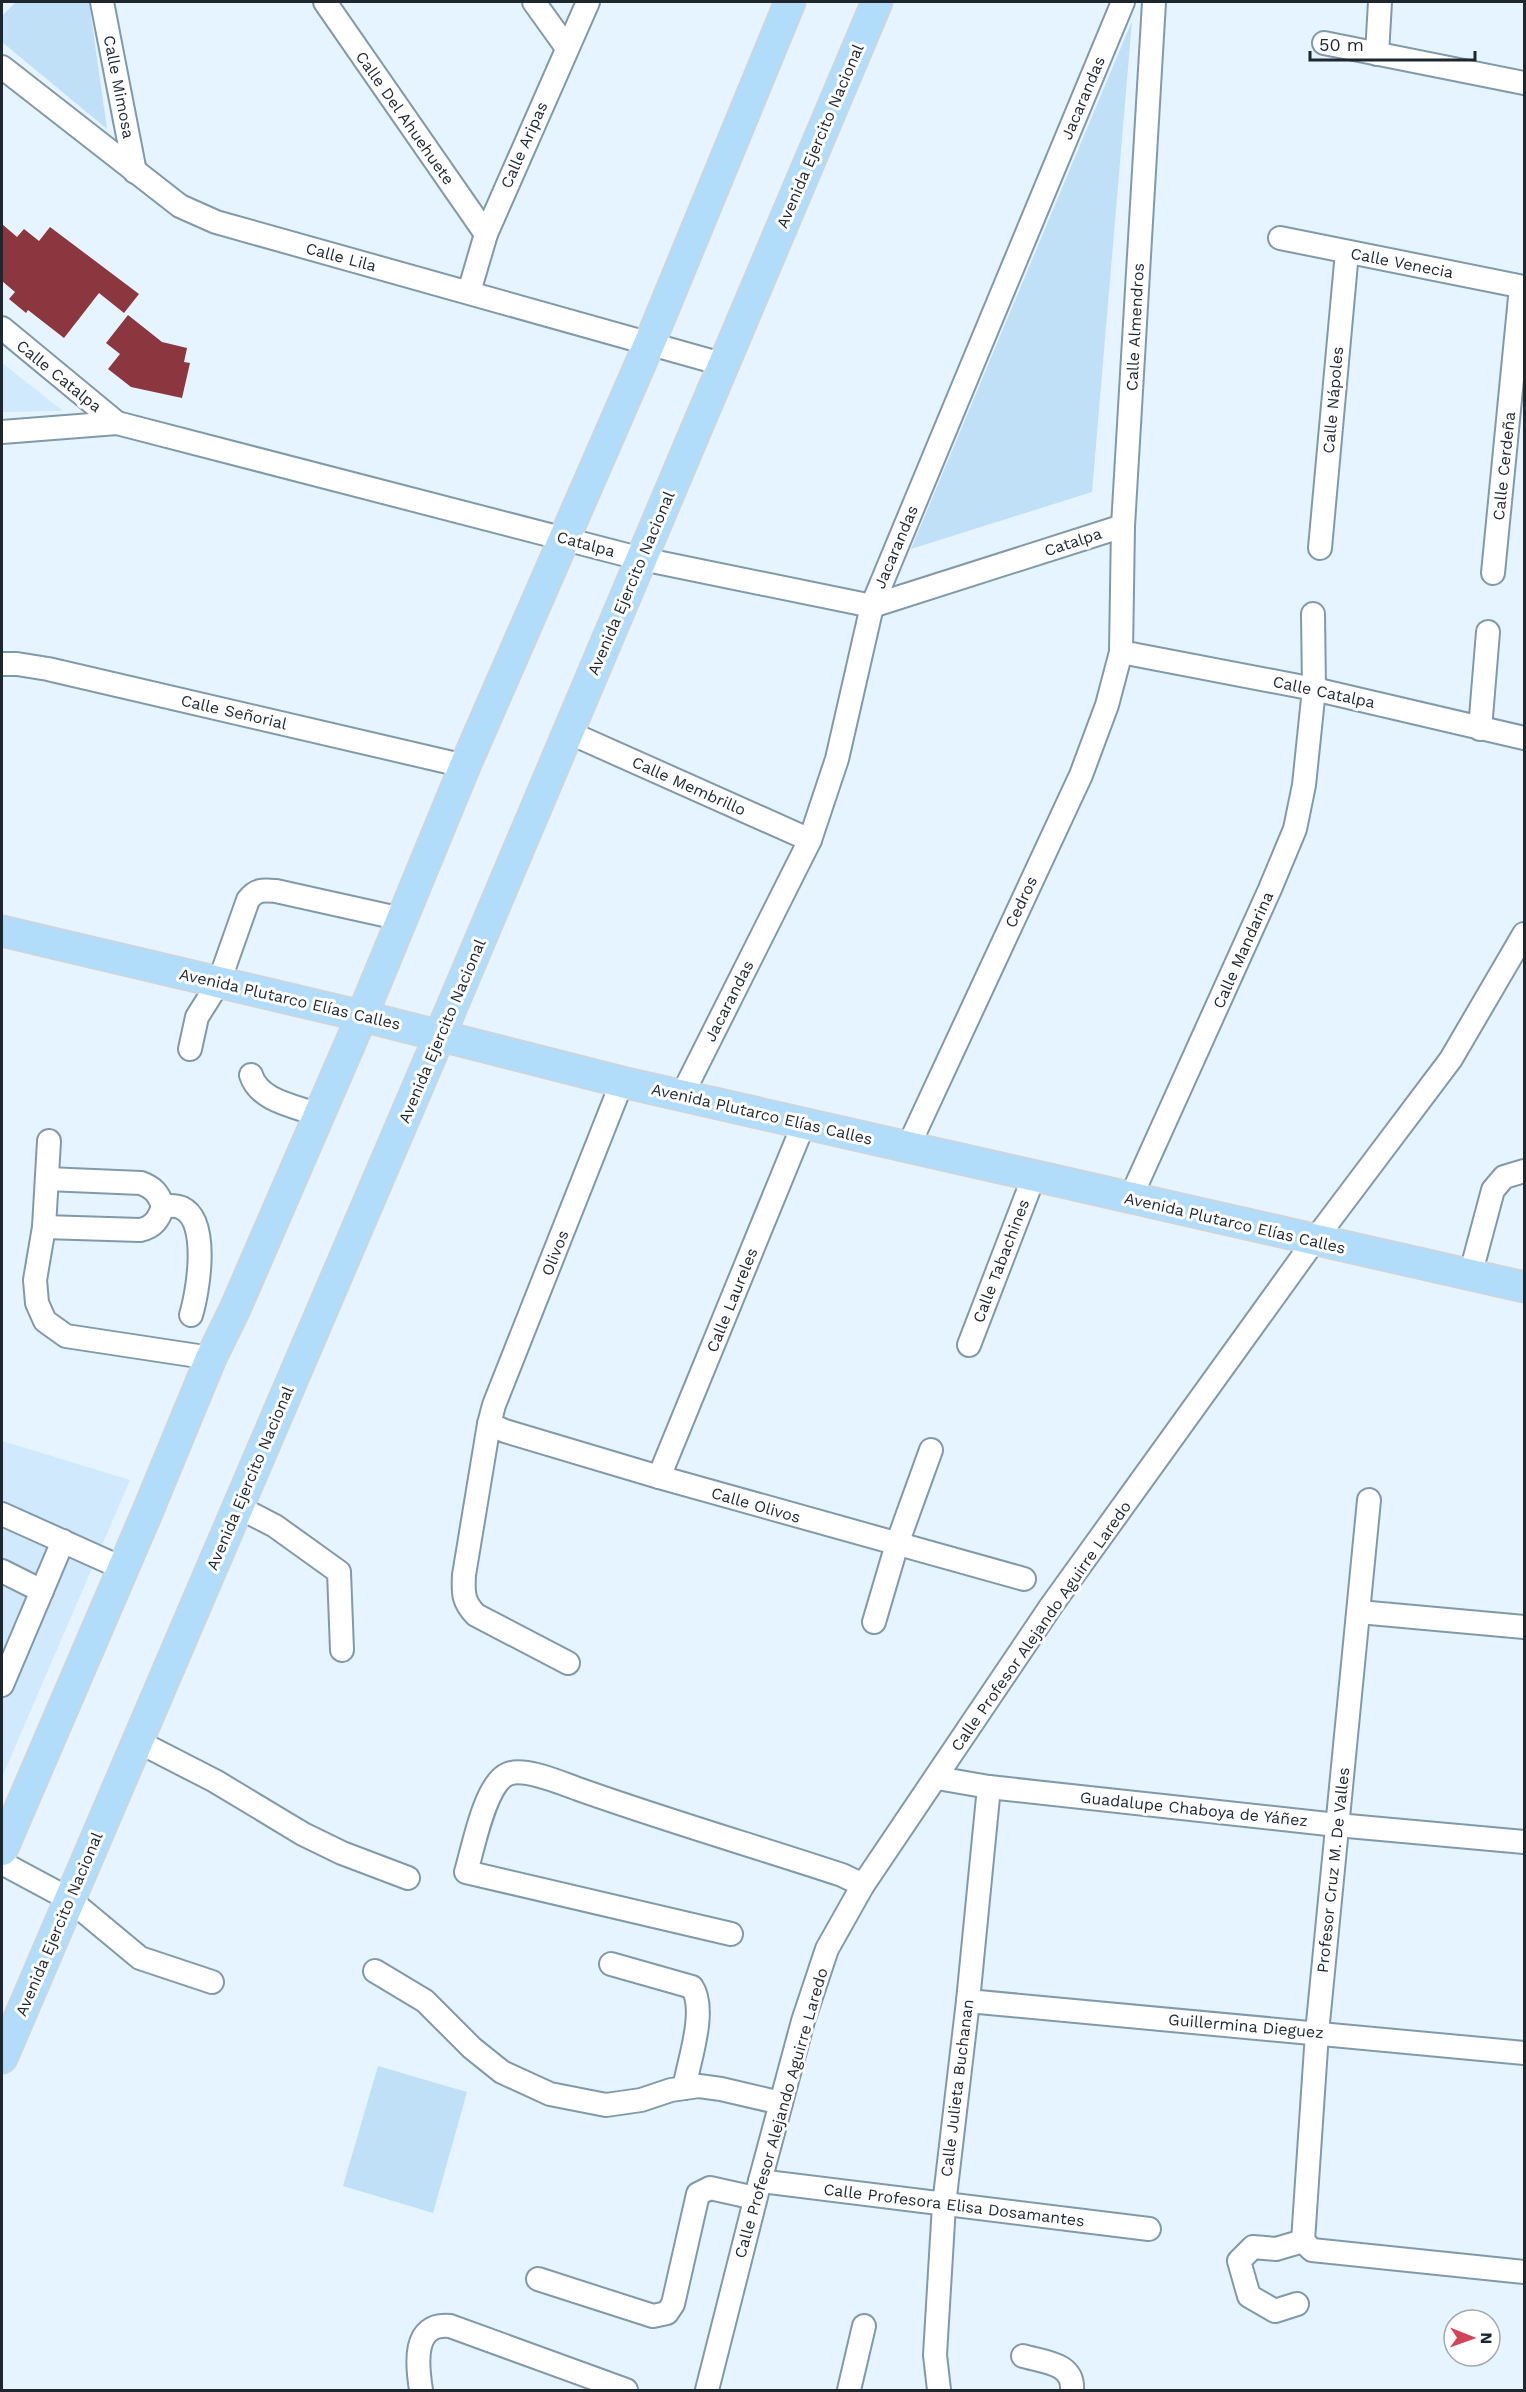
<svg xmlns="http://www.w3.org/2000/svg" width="1526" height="2392" font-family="'Work Sans',sans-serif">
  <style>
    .built { fill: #d0e9fc }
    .green { fill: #c0e0f8 }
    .building { fill: #8c3640 }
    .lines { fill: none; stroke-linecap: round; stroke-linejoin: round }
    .minor-casing { stroke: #8299aa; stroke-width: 26 }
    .major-casing { stroke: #d2d4d5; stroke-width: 33 }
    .minor { stroke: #fff; stroke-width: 22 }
    .major { stroke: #b1dcfa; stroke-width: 30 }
    .labels { text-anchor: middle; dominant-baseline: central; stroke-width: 6; stroke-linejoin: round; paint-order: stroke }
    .street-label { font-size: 16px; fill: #1e272e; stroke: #fff }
  </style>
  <rect width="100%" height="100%" fill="#e5f4ff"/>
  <g class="built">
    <path d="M 2,363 L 63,411 L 2,412 Z"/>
    <path d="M 2,1441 L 130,1480 L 2,1777 Z"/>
  </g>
  <g class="green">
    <path d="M 16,2 L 89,2 L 107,129 L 2,42 L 2,16 Z"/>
    <path d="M 1132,21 L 1092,492 L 911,549 Z"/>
    <path d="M 378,2066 L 467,2092 L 433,2213 L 343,2186 Z"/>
  </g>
  <g class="building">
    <path d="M 2,224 L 17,237 L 24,229 L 39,241 L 50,227 L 139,294 L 124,313 L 99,293 L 64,338 L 28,310 L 26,313 L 9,299 L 15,292 L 2,281 Z"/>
    <path d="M 128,315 L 162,342 L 187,348 L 184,362 L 190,363 L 182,398 L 131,387 L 108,369 L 120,354 L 106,343 Z"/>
  </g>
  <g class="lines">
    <defs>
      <g id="minor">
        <path d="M 102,2 L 135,172"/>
        <path d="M 325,2 L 486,234"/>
        <path d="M 534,2 L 567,48"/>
        <path d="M 1324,43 L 1524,83"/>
        <path d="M 1377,54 L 1380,2"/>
        <path d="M 2,67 L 180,206 L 216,222 L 722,364"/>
        <path d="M 1280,238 L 1524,287"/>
        <path d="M 469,292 L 486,234 L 588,2"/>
        <path d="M 2,328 L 117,423"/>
        <path d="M 2,432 L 117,423 L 642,559 L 872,606 L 1123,526"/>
        <path d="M 1320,548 L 1347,252"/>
        <path d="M 1493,573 L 1521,287"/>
        <path d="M 1121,652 L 1314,689 L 1524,738"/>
        <path d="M 2,664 L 17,664 L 48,669 L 465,766"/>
        <path d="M 1480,729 L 1488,632"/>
        <path d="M 568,732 L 810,840"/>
        <path d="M 190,1049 L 197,1017 L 219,982 L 248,900 C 256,889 263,890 276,891 L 402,919"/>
        <path d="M 251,1075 C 259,1101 295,1106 319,1115"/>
        <path d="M 682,1095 L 810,840 L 837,759 L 872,606 L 1123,2"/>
        <path d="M 49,1141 L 44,1227 L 35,1280 L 37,1303 L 45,1321 L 66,1336 L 211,1358"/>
        <path d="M 908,1147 L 1081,775 L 1107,705 L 1121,652 L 1123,526 L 1154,2"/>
        <path d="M 1130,1199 L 1270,889 L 1295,829 L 1304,785 L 1314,689 L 1313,614"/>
        <path d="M 163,1206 C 169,1206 177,1205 182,1208 C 210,1221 198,1292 191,1315"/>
        <path d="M 44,1227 L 140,1230 C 154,1227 159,1219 163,1206 C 158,1193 154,1188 141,1183 L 47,1179"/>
        <path d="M 1470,1276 L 1493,1190 L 1504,1177 L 1524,1171"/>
        <path d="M 969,1345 L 1034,1176"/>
        <path d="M 489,1424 L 505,1431 L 659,1477 L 1024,1579"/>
        <path d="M 659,1477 L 804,1123"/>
        <path d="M 238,1507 L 275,1526 L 339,1572 L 342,1650"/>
        <path d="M 2,1514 L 122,1568"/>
        <path d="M 2,1571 L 42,1591"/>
        <path d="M 1359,1612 L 1524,1627"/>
        <path d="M 874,1622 L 897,1544 L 931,1450"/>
        <path d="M 568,1663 L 476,1615 C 463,1602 463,1593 464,1575 L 489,1424 L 494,1405 L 622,1082"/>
        <path d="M 2,1685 L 63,1541"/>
        <path d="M 137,1741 L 215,1781 L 303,1834 L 342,1853 L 408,1878"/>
        <path d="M 937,1778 L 989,1787 L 1337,1825 L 1524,1842"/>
        <path d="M 2,1863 L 69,1899 L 140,1958 L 212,1982"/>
        <path d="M 731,1934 L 466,1872 C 473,1849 485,1783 508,1774 C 525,1767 561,1783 578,1789 C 665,1820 754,1846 842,1875 L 863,1885"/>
        <path d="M 611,1964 L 692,1987 C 707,2010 689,2061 684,2088"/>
        <path d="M 375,1971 L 425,2001 L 472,2048 L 502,2072 L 550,2094 L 606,2105 L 641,2100 L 671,2090 L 699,2086 L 721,2089 L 781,2103"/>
        <path d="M 968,2001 L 1524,2053"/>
        <path d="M 760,2181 L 1149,2229"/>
        <path d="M 1303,2241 L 1317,2033 L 1369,1500"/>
        <path d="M 1303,2241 L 1312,2250 L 1524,2272"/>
        <path d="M 538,2279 L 653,2316 L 667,2313 L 673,2304 L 698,2194 L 710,2188 L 755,2198"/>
        <path d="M 1297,2304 L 1275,2311 L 1249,2296 L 1239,2261 L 1253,2247 L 1276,2249 L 1303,2241"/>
        <path d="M 1023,2356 C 1044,2362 1074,2363 1072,2390"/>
        <path d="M 421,2390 C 417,2365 412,2322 450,2326 L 626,2390"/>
        <path d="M 707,2390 L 760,2181 L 803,2021 L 827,1949 L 863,1885 L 1051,1606 L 1314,1241 L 1451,1059 L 1524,934"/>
        <path d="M 849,2390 L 864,2326"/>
        <path d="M 939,2390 L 935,2355 L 944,2205 L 968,2001 L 989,1787"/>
      </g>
      <g id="major">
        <path d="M 2,931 L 362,1016 L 622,1082 L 1524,1287"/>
        <path d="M 2,1850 L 147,1513 L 211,1358 L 235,1309 L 362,1016 L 465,766 L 650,342 L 790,2"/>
        <path d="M 2,2058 L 440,1035 L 877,2"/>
      </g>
    </defs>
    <use href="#minor" class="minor-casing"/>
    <use href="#major" class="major-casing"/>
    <use href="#minor" class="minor"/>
    <use href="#major" class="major"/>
  </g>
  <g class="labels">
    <g class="street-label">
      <text transform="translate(119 87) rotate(79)">Calle Mimosa</text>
      <text transform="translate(1083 98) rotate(-67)">Jacarandas</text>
      <text transform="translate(405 118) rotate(55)">Calle Del Ahuehuete</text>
      <text transform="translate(820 136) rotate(-67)">Avenida Ejercito Nacional</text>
      <text transform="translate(524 145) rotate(-66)">Calle Aripas</text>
      <text transform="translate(341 257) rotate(15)">Calle Lila</text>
      <text transform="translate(1402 263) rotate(11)">Calle Venecia</text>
      <text transform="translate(1135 327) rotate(-87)">Calle Almendros</text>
      <text transform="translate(59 376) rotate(39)">Calle Catalpa</text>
      <text transform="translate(1333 400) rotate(-85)">Calle Nápoles</text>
      <text transform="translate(1504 466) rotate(-84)">Calle Cerdeña</text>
      <text transform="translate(1073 542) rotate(-18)">Catalpa</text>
      <text transform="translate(586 544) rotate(15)">Catalpa</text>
      <text transform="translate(896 547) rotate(-67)">Jacarandas</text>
      <text transform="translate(631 583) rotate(-67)">Avenida Ejercito Nacional</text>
      <text transform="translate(1324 692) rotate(12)">Calle Catalpa</text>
      <text transform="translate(234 712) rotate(13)">Calle Señorial</text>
      <text transform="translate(689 786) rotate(24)">Calle Membrillo</text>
      <text transform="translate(1021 902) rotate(-65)">Cedros</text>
      <text transform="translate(1243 950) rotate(-66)">Calle Mandarina</text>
      <text transform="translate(290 999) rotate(13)">Avenida Plutarco Elías Calles</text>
      <text transform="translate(729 1001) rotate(-63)">Jacarandas</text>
      <text transform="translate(442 1031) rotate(-67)">Avenida Ejercito Nacional</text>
      <text transform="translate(762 1114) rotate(13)">Avenida Plutarco Elías Calles</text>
      <text transform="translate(1235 1223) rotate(13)">Avenida Plutarco Elías Calles</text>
      <text transform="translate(555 1253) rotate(-68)">Olivos</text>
      <text transform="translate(1001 1261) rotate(-69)">Calle Tabachines</text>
      <text transform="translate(732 1300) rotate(-68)">Calle Laureles</text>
      <text transform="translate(250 1478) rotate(-67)">Avenida Ejercito Nacional</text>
      <text transform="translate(756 1505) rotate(16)">Calle Olivos</text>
      <text transform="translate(1041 1626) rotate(-55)">Calle Profesor Alejando Aguirre Laredo</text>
      <text transform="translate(1194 1809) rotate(6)">Guadalupe Chaboya de Yáñez</text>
      <text transform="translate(1333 1870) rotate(-84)">Profesor Cruz M. De Valles</text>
      <text transform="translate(59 1924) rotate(-67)">Avenida Ejercito Nacional</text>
      <text transform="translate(1246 2026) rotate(5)">Guillermina Dieguez</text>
      <text transform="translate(957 2088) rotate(-83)">Calle Julieta Buchanan</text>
      <text transform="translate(781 2113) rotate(-74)">Calle Profesor Alejando Aguirre Laredo</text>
      <text transform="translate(954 2205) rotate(7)">Calle Profesora Elisa Dosamantes</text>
    </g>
  </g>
  <rect width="1526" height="2392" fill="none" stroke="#1e272e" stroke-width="6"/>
  <g transform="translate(1472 2338) rotate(91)"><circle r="28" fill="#ffffff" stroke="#a5a9ab" stroke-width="1.5"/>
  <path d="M0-4.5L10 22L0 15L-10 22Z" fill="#d34359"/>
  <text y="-9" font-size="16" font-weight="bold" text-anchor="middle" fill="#1e272e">N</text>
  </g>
  <path d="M1310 51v9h165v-9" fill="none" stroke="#1e272e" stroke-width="3"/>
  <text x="1319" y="51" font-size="18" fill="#1e272e" stroke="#ffffff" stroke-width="4.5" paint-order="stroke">50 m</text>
</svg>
